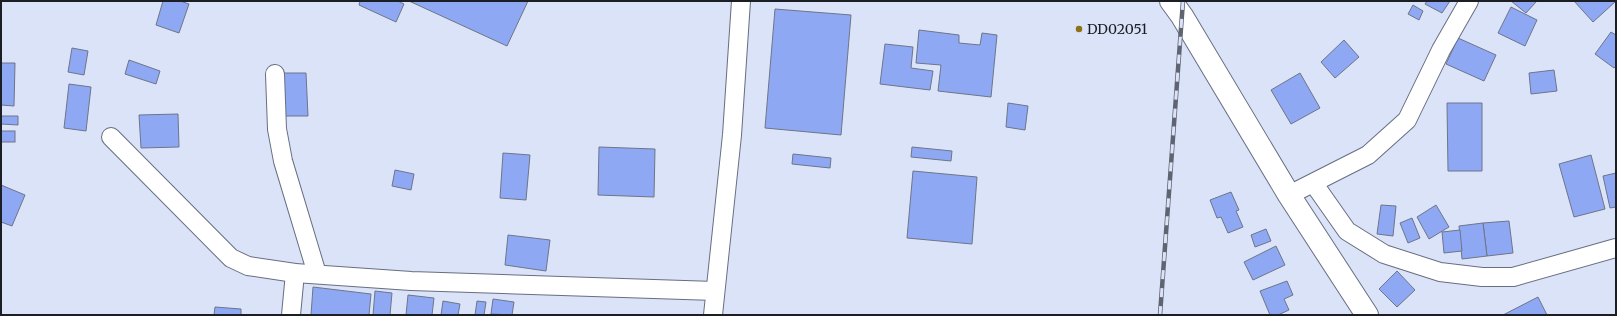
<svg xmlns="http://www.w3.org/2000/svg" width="1617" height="316" font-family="Merriweather,serif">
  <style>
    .building { fill: #8fa8f4; stroke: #6e7588 }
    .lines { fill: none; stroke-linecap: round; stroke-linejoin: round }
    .street-casing { stroke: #686e81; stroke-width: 20 }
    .secondary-casing { stroke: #686e81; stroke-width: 24 }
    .street { stroke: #fff; stroke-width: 18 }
    .secondary { stroke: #fff; stroke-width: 22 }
    .rail-casing { stroke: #5f6470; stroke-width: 4.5 }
    .rail { stroke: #dbe3f9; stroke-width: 3; stroke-dasharray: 9; stroke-linecap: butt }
    .poi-dot { fill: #8e7115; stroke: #dbe3f9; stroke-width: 1.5 }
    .labels { text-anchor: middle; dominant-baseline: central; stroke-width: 4; stroke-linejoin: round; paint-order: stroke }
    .poi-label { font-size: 14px; fill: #1b1e25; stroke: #dbe3f9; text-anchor: start }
  </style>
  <rect width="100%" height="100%" fill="#dbe3f9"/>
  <g class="building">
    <path d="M 163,1 L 180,1 L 189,4 L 179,33 L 156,25 Z"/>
    <path d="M 360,1 L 398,1 L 404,4 L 396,22 L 359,5 Z"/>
    <path d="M 409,1 L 528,1 L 507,46 Z"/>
    <path d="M 1427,1 L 1450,1 L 1442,13 L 1425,4 Z"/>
    <path d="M 1511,1 L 1535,1 L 1536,2 L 1526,13 Z"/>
    <path d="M 1574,1 L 1614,1 L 1615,2 L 1593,22 Z"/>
    <path d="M 1413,5 L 1423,11 L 1419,20 L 1408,14 Z"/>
    <path d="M 1511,7 L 1537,20 L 1525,46 L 1498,33 Z"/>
    <path d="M 775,9 L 851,15 L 841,135 L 765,128 Z"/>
    <path d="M 919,30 L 959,35 L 959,43 L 980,45 L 982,33 L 997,35 L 991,97 L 938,91 L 941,65 L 916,63 Z"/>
    <path d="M 1611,32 L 1616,35 L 1616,66 L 1614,68 L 1595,54 Z"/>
    <path d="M 1458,38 L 1496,55 L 1484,81 L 1446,64 Z"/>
    <path d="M 1344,40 L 1359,57 L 1335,78 L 1321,62 Z"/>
    <path d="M 885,44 L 913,47 L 911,68 L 933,71 L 930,90 L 880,84 Z"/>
    <path d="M 72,48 L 88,51 L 84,75 L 68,72 Z"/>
    <path d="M 129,60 L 160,71 L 156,84 L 125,74 Z"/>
    <path d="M 1,63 L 15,63 L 14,106 L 1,105 Z"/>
    <path d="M 1554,70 L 1557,91 L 1531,94 L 1529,73 Z"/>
    <path d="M 284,73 L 306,73 L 308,116 L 285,116 Z"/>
    <path d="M 1300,73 L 1320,108 L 1291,124 L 1271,90 Z"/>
    <path d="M 69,84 L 91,87 L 86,131 L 64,128 Z"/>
    <path d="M 1008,103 L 1028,106 L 1025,130 L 1006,127 Z"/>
    <path d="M 1447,103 L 1482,103 L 1482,171 L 1448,171 Z"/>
    <path d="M 178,114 L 179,147 L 141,148 L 139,115 Z"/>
    <path d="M 1,116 L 18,116 L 18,125 L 1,124 Z"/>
    <rect x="1" y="131" width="14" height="11"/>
    <path d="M 599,147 L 655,149 L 654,197 L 598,195 Z"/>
    <path d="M 912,147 L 952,151 L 951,161 L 911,157 Z"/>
    <path d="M 503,153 L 530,155 L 526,200 L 500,198 Z"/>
    <path d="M 793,154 L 831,158 L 830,168 L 792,164 Z"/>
    <path d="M 1591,155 L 1605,209 L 1574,217 L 1559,164 Z"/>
    <path d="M 395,170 L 414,174 L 411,190 L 392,186 Z"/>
    <path d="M 913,171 L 977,177 L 972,244 L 907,238 Z"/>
    <path d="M 1616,173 L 1616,207 L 1610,208 L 1603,176 Z"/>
    <path d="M 1,185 L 25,195 L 12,226 L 1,222 Z"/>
    <path d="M 1231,192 L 1239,210 L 1236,211 L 1243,227 L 1228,233 L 1221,217 L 1217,218 L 1210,200 Z"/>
    <path d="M 1381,205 L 1396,206 L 1393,236 L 1377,234 Z"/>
    <path d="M 1436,205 L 1449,227 L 1429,239 L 1417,217 Z"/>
    <path d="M 1412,218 L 1420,238 L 1408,243 L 1400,223 Z"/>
    <path d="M 1509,221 L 1513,253 L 1487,256 L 1483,223 Z"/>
    <path d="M 1483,223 L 1487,256 L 1462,259 L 1459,226 Z"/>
    <path d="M 1266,229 L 1271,241 L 1255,247 L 1251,235 Z"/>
    <path d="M 1460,230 L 1462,251 L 1444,253 L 1442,232 Z"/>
    <path d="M 508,235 L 550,240 L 546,271 L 505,265 Z"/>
    <path d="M 1276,246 L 1285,265 L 1253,280 L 1244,262 Z"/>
    <path d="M 1397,271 L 1415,290 L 1397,307 L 1379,289 Z"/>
    <path d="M 1287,281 L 1293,295 L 1284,299 L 1289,310 L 1278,315 L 1270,315 L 1260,291 Z"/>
    <path d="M 313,287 L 371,294 L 369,315 L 311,315 Z"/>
    <path d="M 375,291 L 392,293 L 390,315 L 373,315 Z"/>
    <path d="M 408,295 L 434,298 L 432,315 L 406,315 Z"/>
    <path d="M 1538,297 L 1547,315 L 1503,315 Z"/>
    <path d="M 493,299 L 514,302 L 512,315 L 491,314 Z"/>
    <path d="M 443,301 L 460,304 L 458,315 L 441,315 Z"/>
    <path d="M 477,301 L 486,302 L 484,315 L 475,315 Z"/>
    <path d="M 215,307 L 241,309 L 241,315 L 214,315 Z"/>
  </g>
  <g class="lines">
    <defs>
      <g id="street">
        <path d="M 275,74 L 277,129 L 283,161 L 317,274"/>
        <path d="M 111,137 L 231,258 L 248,266 L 295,273 L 411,281 L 715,291"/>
        <path d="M 1314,184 L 1347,231 L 1384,254 L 1440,272 L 1482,277 L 1513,277 L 1616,248"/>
        <path d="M 1289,195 L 1368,155 L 1407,120 L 1441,50 L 1469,1"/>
        <path d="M 291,315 L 295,273"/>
        <path d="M 713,315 L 732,135 L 741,1"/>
      </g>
      <path id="secondary" d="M 1171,1 L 1182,16 L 1289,195 L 1367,315"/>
    </defs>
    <use href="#street" class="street-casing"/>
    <use href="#secondary" class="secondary-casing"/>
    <use href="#street" class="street"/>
    <use href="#secondary" class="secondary"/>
    <defs>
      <path id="rail" d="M 1160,315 L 1183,1"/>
    </defs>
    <use href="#rail" class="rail-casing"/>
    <use href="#rail" class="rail"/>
  </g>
  <circle class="poi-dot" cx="1079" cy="29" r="4"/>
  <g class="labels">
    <g class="poi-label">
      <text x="1087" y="29">DD02051</text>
    </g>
  </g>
  <rect width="1617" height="316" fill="none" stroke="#1b1e25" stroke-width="4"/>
</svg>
